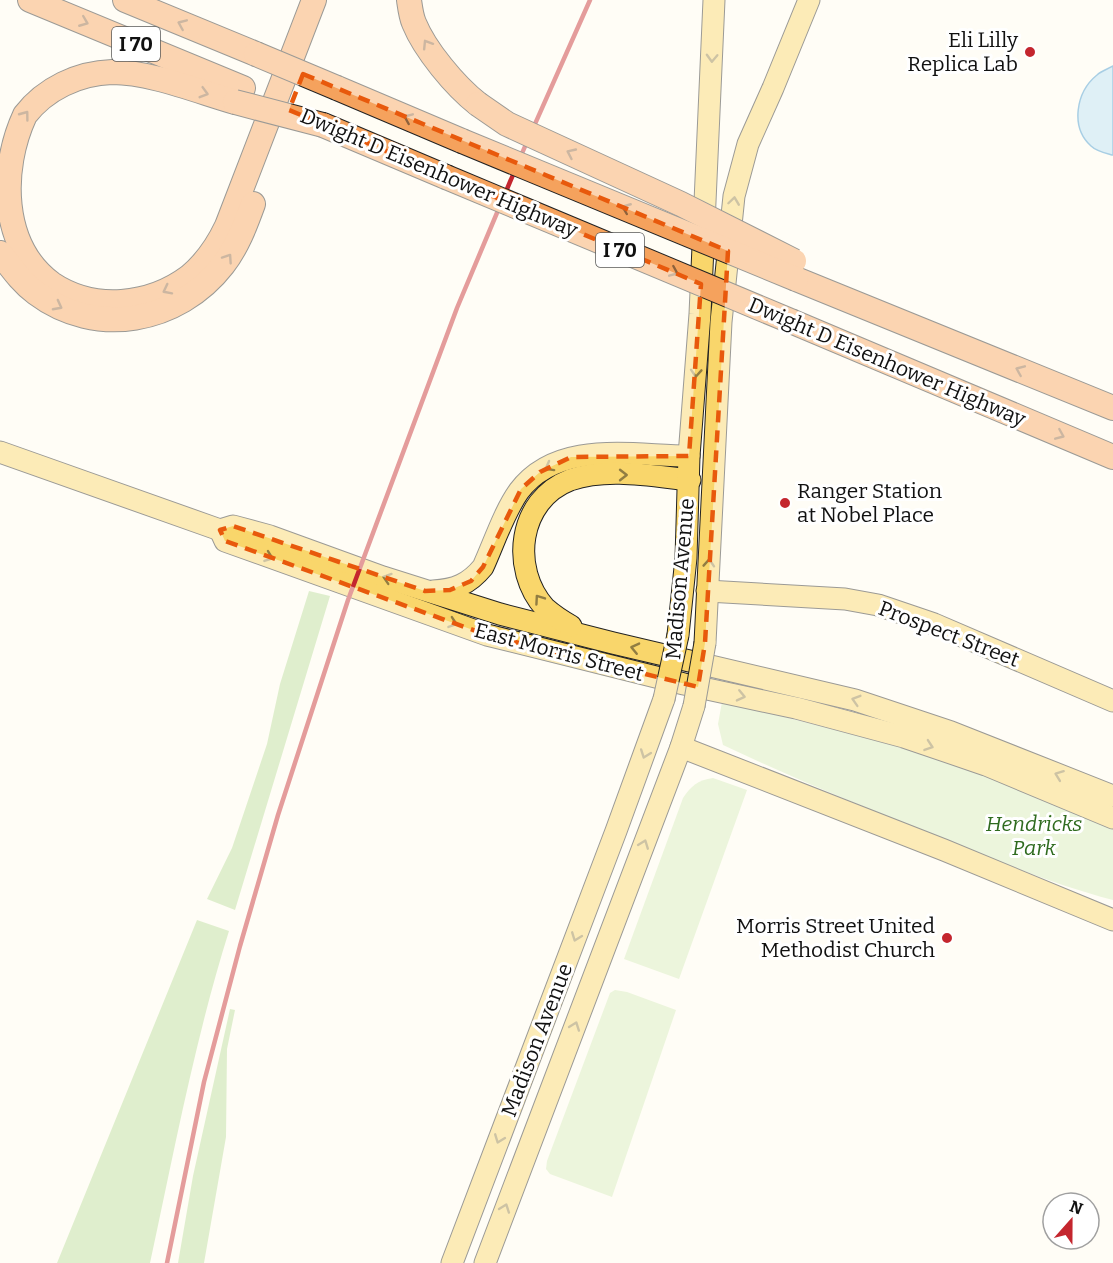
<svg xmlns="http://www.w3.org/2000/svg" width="1113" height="1263" font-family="Bitter,serif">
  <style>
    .green { fill: #d5ebbd }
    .forest { fill: #b9dc9c }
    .water { fill: #b9e0f7; stroke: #3f96cf; stroke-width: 1.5 }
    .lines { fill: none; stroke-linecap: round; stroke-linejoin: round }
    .major-casing { stroke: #222; stroke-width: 23 }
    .highway-casing { stroke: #222; stroke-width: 26 }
    .major { stroke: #f9d66b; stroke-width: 21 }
    .highway { stroke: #f5a25d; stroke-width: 24 }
    .rail { stroke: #c4262e; stroke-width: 4.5 }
    .major-bridge-casing { stroke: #222; stroke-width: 23; stroke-linecap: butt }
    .highway-bridge-casing { stroke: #222; stroke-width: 26; stroke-linecap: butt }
    .major-bridge { stroke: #f9d66b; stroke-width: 21 }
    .highway-bridge { stroke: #f5a25d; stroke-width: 24 }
    .oneway { stroke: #8e613b }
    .oneway2 { stroke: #917d42 }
    .marked { fill: none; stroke: #e8590c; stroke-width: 4.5; stroke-dasharray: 12 8; stroke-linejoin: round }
    .poi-dot { fill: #c4262e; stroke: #fff; stroke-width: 2 }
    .labels { text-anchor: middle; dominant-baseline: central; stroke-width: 6; stroke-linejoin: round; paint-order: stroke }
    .shield { fill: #fff; stroke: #585858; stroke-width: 1.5 }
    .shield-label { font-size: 20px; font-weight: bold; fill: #111 }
    .poi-label { font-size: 21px; fill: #111; stroke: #fff; text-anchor: end }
    .street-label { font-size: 21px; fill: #111; stroke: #fff }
    .park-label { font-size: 21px; font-style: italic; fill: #2f6b1f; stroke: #fff }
  </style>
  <rect width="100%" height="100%" fill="#fffdf5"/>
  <g class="green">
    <path d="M 722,702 C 795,719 867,737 939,759 C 998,778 1056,805 1113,829 L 1113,900 C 1054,885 998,861 941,838 C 868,809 795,779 723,745 L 718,724 Z"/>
    <path d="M 713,778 L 747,790 L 679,979 L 624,959 L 683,798 C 691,786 698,780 713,778 Z"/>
    <path d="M 615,990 L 627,992 L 676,1010 L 612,1197 L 550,1174 L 546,1169 L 547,1161 L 610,993 Z"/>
  </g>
  <g class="forest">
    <path d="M 309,591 L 330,596 L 235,910 L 207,899 L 232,848 L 267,744 L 280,684 Z"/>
    <path d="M 197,920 L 229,931 C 195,1039 174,1152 150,1263 L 57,1263 Z"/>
    <path d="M 230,1009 L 235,1010 L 227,1049 L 226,1137 L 204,1263 L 178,1263 L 193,1176 Z"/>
  </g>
  <path class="water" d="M 1113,66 L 1113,155 L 1112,155 C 1105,153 1096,151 1091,146 C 1070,127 1076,92 1097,75 C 1101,71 1108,69 1113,66 Z"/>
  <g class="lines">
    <defs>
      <g id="major">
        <path d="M 0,452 L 220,530 L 233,526 L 270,536 L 383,577 L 500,614 L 613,643 L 855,700 L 951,732 L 1113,796"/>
        <path d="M 220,530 L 225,541 L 487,635 L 684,684 L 796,708 L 904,737 L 986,765 L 1113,818"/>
        <path d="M 433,591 C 455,590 469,584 483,567 C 494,543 504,512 519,491 C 558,439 633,456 689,456"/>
        <path d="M 707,591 L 845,599 L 878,605 L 934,624 L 1113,701"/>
        <path d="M 571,626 C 562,621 553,615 545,608 C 510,569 518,500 570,480 C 607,467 652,476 690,480"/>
        <path d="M 678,635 L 686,558 L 689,456 L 700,314 L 714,0"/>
        <path d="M 705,643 L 721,322 L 734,196 L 748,144 L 773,88 L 809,0"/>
        <path d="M 681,747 L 944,850 L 1113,920"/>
        <path d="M 452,1263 L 616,831 L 664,699"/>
        <path d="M 485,1263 L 681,747 L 694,706"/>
      </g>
      <g id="highway">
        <path d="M 30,0 L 243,88"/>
        <path d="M 125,0 L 256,54"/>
        <path d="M 409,0 C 410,7 411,16 414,23 C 425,50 455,86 478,104"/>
        <path d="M 337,88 L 462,141"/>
        <path d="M 235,102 C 197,91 150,72 112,72 C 78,73 45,89 25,115 C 0,169 0,246 52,284 C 94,312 150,306 189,277 C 206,263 218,245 227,226 L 314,0"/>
        <path d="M 323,125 L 446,177"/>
        <path d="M 0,253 C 11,267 21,282 36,293 C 96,338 178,323 223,265 C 237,247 245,226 253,204"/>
        <path d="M 796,279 L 1113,408"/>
        <path d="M 793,322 L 1113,457"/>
      </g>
    </defs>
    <use href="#major" class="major-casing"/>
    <use href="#highway" class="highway-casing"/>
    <use href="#major" class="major"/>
    <use href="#highway" class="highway"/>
    <path class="rail" d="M 167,1263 L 204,1082 L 240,946 L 278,815 L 348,600 L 457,308 L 523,151 L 590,0"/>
    <defs>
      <g id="major-bridge">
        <path d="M 664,699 L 678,635"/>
        <path d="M 694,706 L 705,643"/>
      </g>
      <g id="highway-bridge">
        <path d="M 256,54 L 337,88"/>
        <path d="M 235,102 L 323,125"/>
        <path d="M 478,104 L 507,124 L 681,204 L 794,261"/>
        <path d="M 462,141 L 796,279"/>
        <path d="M 446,177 L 793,322"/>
      </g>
    </defs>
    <use href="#major-bridge" class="major-bridge-casing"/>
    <use href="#highway-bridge" class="highway-bridge-casing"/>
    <use href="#major-bridge" class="major-bridge"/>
    <use href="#highway-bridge" class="highway-bridge"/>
  </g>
  <defs><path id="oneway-chevron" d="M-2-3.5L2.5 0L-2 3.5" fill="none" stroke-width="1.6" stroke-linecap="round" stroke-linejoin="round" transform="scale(1.5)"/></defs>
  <g class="oneway">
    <use href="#oneway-chevron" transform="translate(84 22) rotate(22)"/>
    <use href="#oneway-chevron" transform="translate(182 24) rotate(-157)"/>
    <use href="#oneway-chevron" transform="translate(427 44) rotate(-122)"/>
    <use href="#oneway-chevron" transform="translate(204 93) rotate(16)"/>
    <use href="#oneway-chevron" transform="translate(25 115) rotate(-53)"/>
    <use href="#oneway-chevron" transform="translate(408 118) rotate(-157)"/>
    <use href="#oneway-chevron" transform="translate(571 153) rotate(-155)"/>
    <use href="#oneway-chevron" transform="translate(626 208) rotate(-158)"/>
    <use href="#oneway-chevron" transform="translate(228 258) rotate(-56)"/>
    <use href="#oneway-chevron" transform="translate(674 272) rotate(23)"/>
    <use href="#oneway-chevron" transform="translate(167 290) rotate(153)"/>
    <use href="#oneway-chevron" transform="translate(58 306) rotate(28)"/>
    <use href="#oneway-chevron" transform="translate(1020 370) rotate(-157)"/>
    <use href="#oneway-chevron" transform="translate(1060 435) rotate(23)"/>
  </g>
  <g class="oneway2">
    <use href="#oneway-chevron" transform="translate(712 58) rotate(92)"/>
    <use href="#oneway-chevron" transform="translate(734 201) rotate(-82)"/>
    <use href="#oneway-chevron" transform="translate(696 373) rotate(94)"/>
    <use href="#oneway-chevron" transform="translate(549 467) rotate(151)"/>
    <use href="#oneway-chevron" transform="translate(623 475)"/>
    <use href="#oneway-chevron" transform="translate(269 557) rotate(20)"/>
    <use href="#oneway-chevron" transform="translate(709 563) rotate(-86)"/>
    <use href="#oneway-chevron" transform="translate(387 578) rotate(-162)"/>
    <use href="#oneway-chevron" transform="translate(539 599) rotate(-125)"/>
    <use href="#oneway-chevron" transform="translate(453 623) rotate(19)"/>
    <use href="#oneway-chevron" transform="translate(635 648) rotate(-167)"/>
    <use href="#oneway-chevron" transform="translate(741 696) rotate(13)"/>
    <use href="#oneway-chevron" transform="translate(856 700) rotate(-163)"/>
    <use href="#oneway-chevron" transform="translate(929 746) rotate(19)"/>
    <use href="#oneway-chevron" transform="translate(645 754) rotate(110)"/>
    <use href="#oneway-chevron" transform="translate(1059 775) rotate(-159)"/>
    <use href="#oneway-chevron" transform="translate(644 844) rotate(-69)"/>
    <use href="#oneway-chevron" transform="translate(576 937) rotate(111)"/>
    <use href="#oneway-chevron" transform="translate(575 1026) rotate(-70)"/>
    <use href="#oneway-chevron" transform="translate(499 1139) rotate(111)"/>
    <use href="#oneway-chevron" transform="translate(505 1208) rotate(-70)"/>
  </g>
  <path d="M0 0H1113V1263H0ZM 303,74 L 728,251 L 705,643 L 698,687 L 487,635 L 225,541 L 220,530 L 233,526 L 425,591 L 450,590 L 471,581 L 483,567 L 521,489 L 540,472 L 571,457 L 689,456 L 701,284 L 289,110 Z" fill="#fffdf5" fill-opacity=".55" fill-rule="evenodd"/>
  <path class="marked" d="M 303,74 L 728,251 L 705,643 L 698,687 L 487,635 L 225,541 L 220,530 L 233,526 L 425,591 L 450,590 L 471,581 L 483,567 L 521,489 L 540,472 L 571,457 L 689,456 L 701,284 L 289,110 Z"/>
  <g class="poi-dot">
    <circle cx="1030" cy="52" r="6"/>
    <circle cx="785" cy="503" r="6"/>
    <circle cx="947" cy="938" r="6"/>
  </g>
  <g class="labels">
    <g class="shield">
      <rect x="112" y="27" width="48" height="34" rx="4.5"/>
      <rect x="596" y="233" width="48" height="34" rx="4.5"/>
    </g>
    <g class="shield-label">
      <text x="136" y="44">I 70</text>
      <text x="620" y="250">I 70</text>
    </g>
    <g class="poi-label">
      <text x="1018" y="40">Eli Lilly<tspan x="1018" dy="24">Replica Lab</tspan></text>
      <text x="797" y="491" text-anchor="start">Ranger Station<tspan x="797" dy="24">at Nobel Place</tspan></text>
      <text x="935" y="926">Morris Street United<tspan x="935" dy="24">Methodist Church</tspan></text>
    </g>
    <g class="street-label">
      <text transform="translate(439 173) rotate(23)">Dwight D Eisenhower Highway</text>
      <text transform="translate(887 362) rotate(23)">Dwight D Eisenhower Highway</text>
      <text transform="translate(680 579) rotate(-85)">Madison Avenue</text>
      <text transform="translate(949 634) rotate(21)">Prospect Street</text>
      <text transform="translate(559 652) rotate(15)">East Morris Street</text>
      <text transform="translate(537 1040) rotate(-69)">Madison Avenue</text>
    </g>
    <g class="park-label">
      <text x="1034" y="824">Hendricks<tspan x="1034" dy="24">Park</tspan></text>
    </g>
  </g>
  <g transform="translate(1071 1221) rotate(21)"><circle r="28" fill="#ffffff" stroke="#a0a0a0" stroke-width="1.5"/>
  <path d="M0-4.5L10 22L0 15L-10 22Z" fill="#c4262e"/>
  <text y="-9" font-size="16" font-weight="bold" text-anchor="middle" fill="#111111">N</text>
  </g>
</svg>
